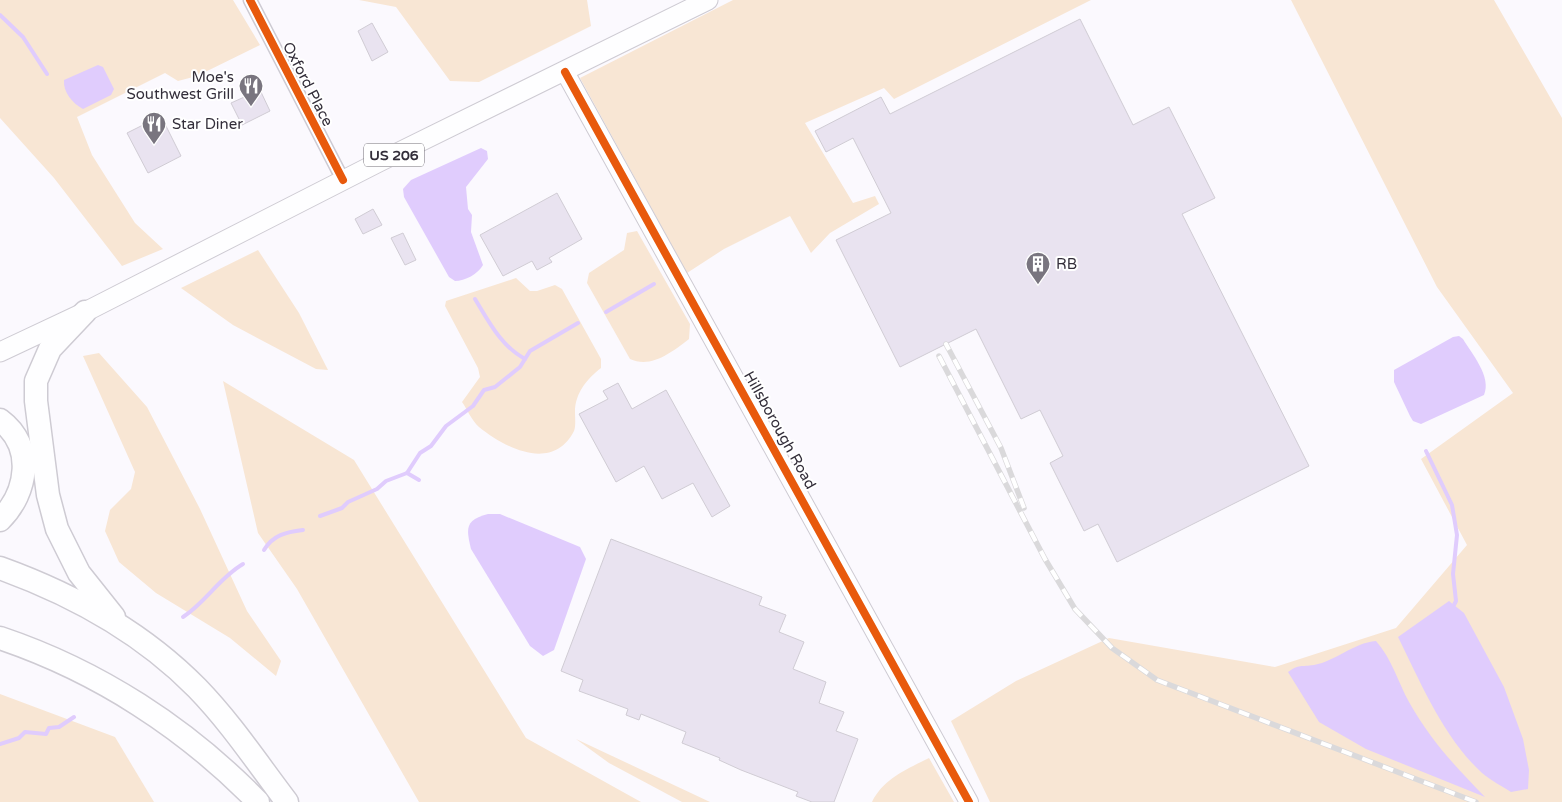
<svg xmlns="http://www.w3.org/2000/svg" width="1562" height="802" font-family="'Varela Round',sans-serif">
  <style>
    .green { fill: #f8e6d4 }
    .water { fill: #e0ccfd }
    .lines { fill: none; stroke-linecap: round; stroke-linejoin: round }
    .stream { stroke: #e0ccfd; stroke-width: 4 }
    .building { fill: #e9e3f0; stroke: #d0ccd4 }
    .street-casing { stroke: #cecbd3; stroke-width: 15 }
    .secondary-casing { stroke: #cecbd3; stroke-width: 20 }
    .primary-casing { stroke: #cecbd3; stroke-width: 21 }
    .highway-casing { stroke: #cecbd3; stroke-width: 25 }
    .street { stroke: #fefeff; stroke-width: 12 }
    .secondary { stroke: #fefeff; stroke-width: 18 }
    .primary { stroke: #fefeff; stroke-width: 19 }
    .highway { stroke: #fefeff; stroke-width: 22 }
    .rail-casing { stroke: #dad9db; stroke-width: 5.5 }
    .rail { stroke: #fff; stroke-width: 4; stroke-dasharray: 11; stroke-linecap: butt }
    .cycleway-casing { stroke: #fff; stroke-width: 11 }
    .cycleway { stroke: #e8590c; stroke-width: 8 }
    .labels { text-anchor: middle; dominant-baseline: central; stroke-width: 4; stroke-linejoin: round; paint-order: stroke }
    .shield { fill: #fff; stroke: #706d75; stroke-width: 1 }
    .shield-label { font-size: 14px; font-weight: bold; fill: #332e3a }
    .poi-label { font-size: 15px; fill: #332e3a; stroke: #fff; text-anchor: start }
    .street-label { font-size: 15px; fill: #332e3a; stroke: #fff }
  </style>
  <rect width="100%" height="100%" fill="#fbf9fe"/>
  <g class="green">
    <path d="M 0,0 L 233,0 L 260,45 L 197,76 L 178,81 L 165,73 L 77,117 L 92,155 L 135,223 L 163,249 L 122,266 L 54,178 L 0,118 Z"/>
    <path d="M 359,0 L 587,0 L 591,26 L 479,82 L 450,81 L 396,7 Z"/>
    <path d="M 733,0 L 1091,0 L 894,99 L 884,88 L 805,123 L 853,203 L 875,196 L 879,204 L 830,233 L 811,253 L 790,216 L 724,249 L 687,273 L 580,78 Z"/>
    <path d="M 1291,0 L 1494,0 L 1562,118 L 1562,802 L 990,802 L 951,721 L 1016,681 L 1109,638 L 1275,667 L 1396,628 L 1467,545 L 1421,459 L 1513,393 L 1437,287 Z"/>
    <path d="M 637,231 L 690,324 L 689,339 C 672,352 651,369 630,359 L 587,283 L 589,273 L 624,250 L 627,233 Z"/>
    <path d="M 258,250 L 299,313 L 328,370 L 316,369 L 233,325 L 181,288 Z"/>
    <path d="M 516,278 L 530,291 L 537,291 L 555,285 L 562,289 L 601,359 L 601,368 C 587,379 575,393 575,412 C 575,417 576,426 574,431 C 553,472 506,449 479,427 C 472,421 467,409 462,402 L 480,377 L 478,368 L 445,306 L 446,301 Z"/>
    <path d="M 99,353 L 147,407 L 200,509 L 247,611 L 281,661 L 276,676 L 230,638 L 156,593 L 119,562 L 105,531 L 110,510 L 131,489 L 135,472 L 83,356 Z"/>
    <path d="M 223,381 L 354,460 L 526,738 L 641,802 L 419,802 L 297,589 L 258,533 Z"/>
    <path d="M 0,694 L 115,737 L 154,802 L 0,802 Z"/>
    <path d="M 576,739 L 710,802 L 682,802 L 609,763 Z"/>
    <path d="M 929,758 L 954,802 L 872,802 C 883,779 907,769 929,758 Z"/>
  </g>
  <g class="water">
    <path d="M 98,65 L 103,67 L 114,89 L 111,95 L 83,109 C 72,103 63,92 64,80 Z"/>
    <path d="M 481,148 L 487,151 L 488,159 L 466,187 L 468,209 L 472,215 L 471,232 L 483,265 C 478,274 465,281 455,281 L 449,277 L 404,197 L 403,189 L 411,180 Z"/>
    <path d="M 1459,336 L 1463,339 C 1472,354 1492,377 1484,395 L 1421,424 L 1413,421 L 1410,416 L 1394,382 L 1394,370 L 1453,337 Z"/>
    <path d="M 488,514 L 500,514 L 580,547 L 586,559 L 554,650 L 543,656 L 530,646 L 471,549 C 466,528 465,520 488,514 Z"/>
    <path d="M 1449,601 L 1464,613 L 1504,687 L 1523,739 L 1529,770 L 1528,789 L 1511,792 C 1502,786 1490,780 1482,773 C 1443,737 1421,683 1398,637 Z"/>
    <path d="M 1376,641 C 1392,659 1398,682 1409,702 C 1431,741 1454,765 1485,797 L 1366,749 L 1319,722 L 1288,672 C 1299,664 1301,667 1314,665 C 1336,661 1353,643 1376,641 Z"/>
  </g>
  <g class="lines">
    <g class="stream">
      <path d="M 0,15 L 23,37 L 47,74"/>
      <path d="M 475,299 C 489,322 501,346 525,359"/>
      <path d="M 606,312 L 654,284"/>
      <path d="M 1426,451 L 1452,505 L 1457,535 L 1453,574 L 1456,601 L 1454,605"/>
      <path d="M 407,473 L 419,480"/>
      <path d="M 320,516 L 342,508 L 348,502 L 377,489 L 386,481 L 407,473 L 420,453 L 431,446 L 446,426 L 473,406 L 484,390 L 495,387 L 520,367 L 530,351 L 578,323"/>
      <path d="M 264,550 C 273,535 286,532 303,530"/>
      <path d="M 183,617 C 206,602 219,578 243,564"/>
      <path d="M 0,744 L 19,738 L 25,732 L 46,734 L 49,728 L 59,727 L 74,717"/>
    </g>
  </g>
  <g class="building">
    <path d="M 1080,19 L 1133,125 L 1169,107 L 1215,198 L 1182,214 L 1309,466 L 1117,562 L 1098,524 L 1084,531 L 1050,463 L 1063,456 L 1040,410 L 1021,419 L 976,329 L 900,367 L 836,240 L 891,213 L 853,138 L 826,152 L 815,131 L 881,97 L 890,114 Z"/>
    <path d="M 372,23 L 388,52 L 372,61 L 358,31 Z"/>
    <path d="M 260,90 L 270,111 L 242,125 L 231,103 Z"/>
    <path d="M 161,116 L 181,156 L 148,173 L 127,133 Z"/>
    <path d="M 557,193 L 582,239 L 549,258 L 552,262 L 537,270 L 532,261 L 503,276 L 480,235 Z"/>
    <path d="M 373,209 L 382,225 L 363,234 L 355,219 Z"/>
    <path d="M 403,233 L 416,260 L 405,265 L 391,238 Z"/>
    <path d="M 618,383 L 632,409 L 666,390 L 730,506 L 712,517 L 693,483 L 662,499 L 644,466 L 616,482 L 579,414 L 608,399 L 603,391 Z"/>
    <path d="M 611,539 L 762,597 L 759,605 L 786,615 L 779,632 L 804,642 L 793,669 L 826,682 L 819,703 L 844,712 L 836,731 L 858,739 L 834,802 L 812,802 L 796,796 L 798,792 L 741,770 L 719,760 L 720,758 L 682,743 L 686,732 L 641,714 L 639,720 L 626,715 L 628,709 L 579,691 L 583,680 L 561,671 Z"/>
  </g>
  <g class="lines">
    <defs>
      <path id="street" d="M 250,0 L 343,180"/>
      <path id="secondary" d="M 565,72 L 969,802"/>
      <path id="primary" d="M 0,352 L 85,312 L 379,162 L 708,0"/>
      <g id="highway">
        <path d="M 85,312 L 50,349 L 36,381 L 36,401 L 48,495 L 57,529 L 79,573 L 114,617"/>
        <path d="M 0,420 C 35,446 28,492 0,520"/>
        <path d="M 0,568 C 72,594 143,633 197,688 C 231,723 258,764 287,802"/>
        <path d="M 0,638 C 98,671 186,728 258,802"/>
      </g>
    </defs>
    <use href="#street" class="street-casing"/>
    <use href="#secondary" class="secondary-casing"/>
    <use href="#primary" class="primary-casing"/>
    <use href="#highway" class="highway-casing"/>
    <use href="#street" class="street"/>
    <use href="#secondary" class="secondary"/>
    <use href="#primary" class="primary"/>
    <use href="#highway" class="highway"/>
    <defs>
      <g id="rail">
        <path d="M 948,348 L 946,344 L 1001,448 L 1024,508"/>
        <path d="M 939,356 L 1045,559 L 1075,609 L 1112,648 L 1157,680 L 1476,802"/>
      </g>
    </defs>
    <use href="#rail" class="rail-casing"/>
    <use href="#rail" class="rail"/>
    <defs>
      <g id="cycleway">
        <path d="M 250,0 L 343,180"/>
        <path d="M 565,72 L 969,802"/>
      </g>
    </defs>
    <use href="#cycleway" class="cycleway-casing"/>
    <use href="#cycleway" class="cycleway"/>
  </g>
  <defs>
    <symbol id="restaurant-pin" viewBox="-11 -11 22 30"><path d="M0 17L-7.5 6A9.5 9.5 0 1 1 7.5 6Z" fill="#79757f" stroke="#fff"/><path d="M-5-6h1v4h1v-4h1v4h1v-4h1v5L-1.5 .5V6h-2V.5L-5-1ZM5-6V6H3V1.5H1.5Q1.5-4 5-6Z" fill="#fff"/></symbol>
    <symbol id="building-pin" viewBox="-11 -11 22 30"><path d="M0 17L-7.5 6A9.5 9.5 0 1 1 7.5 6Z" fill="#79757f" stroke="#fff"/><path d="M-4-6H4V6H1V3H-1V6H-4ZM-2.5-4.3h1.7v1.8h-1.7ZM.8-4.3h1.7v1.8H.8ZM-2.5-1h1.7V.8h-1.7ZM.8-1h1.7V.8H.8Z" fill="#fff"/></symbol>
  </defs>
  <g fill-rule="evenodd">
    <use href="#restaurant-pin" x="237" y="72" width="28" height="38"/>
    <use href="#restaurant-pin" x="140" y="110" width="28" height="38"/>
    <use href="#building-pin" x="1024" y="250" width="28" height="38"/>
  </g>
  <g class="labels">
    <rect class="shield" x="364" y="143.5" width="60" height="23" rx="4"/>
    <g class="shield-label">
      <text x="394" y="155">US 206</text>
    </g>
    <g class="poi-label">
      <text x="234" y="77" text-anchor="end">Moe's<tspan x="234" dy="17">Southwest Grill</tspan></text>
      <text x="172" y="124">Star Diner</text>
      <text x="1056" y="264">RB</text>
    </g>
    <g class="street-label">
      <text transform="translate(308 84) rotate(63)">Oxford Place</text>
      <text transform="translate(780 430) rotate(61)">Hillsborough Road</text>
    </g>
  </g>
</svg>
